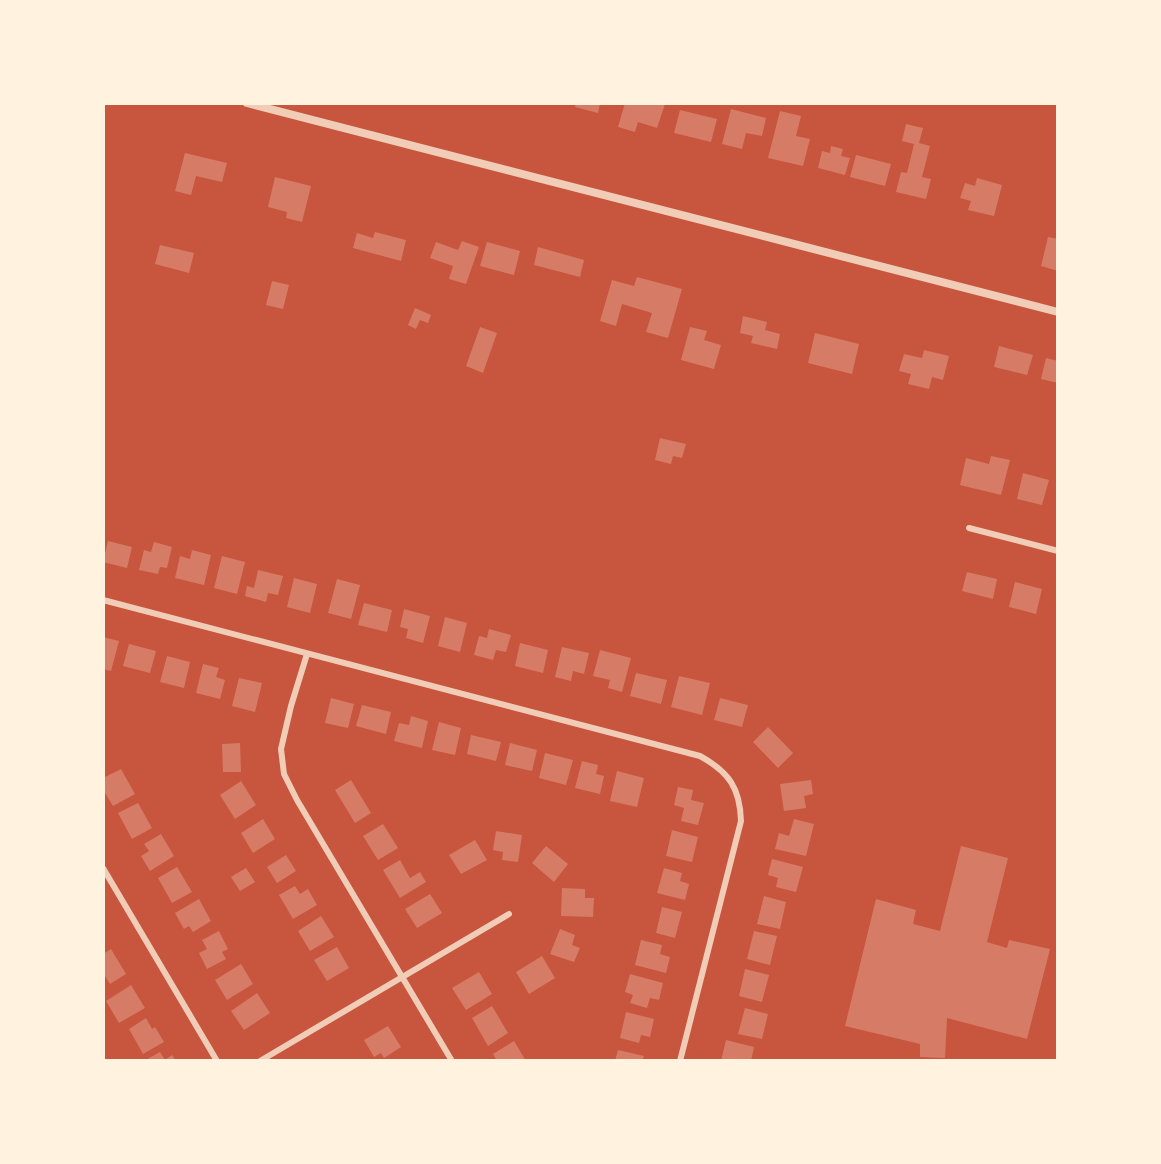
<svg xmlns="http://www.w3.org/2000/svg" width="1161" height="1164" font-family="'Varela Round',sans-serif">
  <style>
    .building { fill: #d67c66 }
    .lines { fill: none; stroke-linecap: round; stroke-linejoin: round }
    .minor { stroke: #f1ccb7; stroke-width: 6 }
    .tertiary { stroke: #f1ccb7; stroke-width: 8 }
  </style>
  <rect width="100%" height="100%" fill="#c8553d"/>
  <g class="building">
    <path d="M 576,103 L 600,103 L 598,113 L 575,107 Z"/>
    <path d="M 625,103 L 665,104 L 657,128 L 638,122 L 635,132 L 618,127 Z"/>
    <path d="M 731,109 L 766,118 L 762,136 L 746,133 L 742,149 L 722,144 Z"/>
    <path d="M 680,110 L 717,119 L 711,142 L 674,133 Z"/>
    <path d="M 780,111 L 801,116 L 796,136 L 810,139 L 803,166 L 768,158 Z"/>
    <path d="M 906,124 L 923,128 L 919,143 L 930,146 L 922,177 L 931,179 L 926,199 L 896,192 L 901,172 L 907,173 L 914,144 L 902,141 Z"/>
    <path d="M 831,146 L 843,149 L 841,156 L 850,158 L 845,175 L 818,168 L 822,151 L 830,153 Z"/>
    <path d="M 185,153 L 227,163 L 222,182 L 196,176 L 191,195 L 175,191 Z"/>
    <path d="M 856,155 L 891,164 L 885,186 L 850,177 Z"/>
    <path d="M 275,177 L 311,186 L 302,222 L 286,218 L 287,212 L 268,207 Z"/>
    <path d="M 977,178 L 1002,185 L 994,216 L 968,210 L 971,201 L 960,198 L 965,183 L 975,186 Z"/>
    <path d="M 375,232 L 406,240 L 401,261 L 353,248 L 357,233 L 373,238 Z"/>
    <path d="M 1048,237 L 1058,239 L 1058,271 L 1041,266 Z"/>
    <path d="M 462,241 L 479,247 L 466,284 L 449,279 L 453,266 L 430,258 L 436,242 L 458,250 Z"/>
    <path d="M 487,242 L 520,251 L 514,275 L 480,266 Z"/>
    <path d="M 160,245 L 194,253 L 189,273 L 155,264 Z"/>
    <path d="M 538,247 L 584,260 L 580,277 L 534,265 Z"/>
    <path d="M 637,277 L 682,289 L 668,338 L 646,332 L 652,313 L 622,304 L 616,326 L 600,321 L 612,280 L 634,286 Z"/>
    <path d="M 272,281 L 289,285 L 283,309 L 266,305 Z"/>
    <path d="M 415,308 L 431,315 L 428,323 L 420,320 L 416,329 L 408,325 Z"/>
    <path d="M 743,316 L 767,322 L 765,330 L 780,334 L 777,349 L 751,343 L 753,336 L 740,333 Z"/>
    <path d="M 480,327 L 497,333 L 483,373 L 466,366 Z"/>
    <path d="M 690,327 L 707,331 L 704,340 L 721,345 L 714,369 L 681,360 Z"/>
    <path d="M 815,333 L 859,344 L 852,374 L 808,363 Z"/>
    <path d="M 999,346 L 1033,355 L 1027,375 L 994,367 Z"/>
    <path d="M 924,350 L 949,356 L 943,380 L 932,377 L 929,389 L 908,384 L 911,374 L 899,371 L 904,354 L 922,358 Z"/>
    <path d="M 1046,358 L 1058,361 L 1058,383 L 1041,379 Z"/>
    <path d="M 660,438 L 686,444 L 682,458 L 673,456 L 671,464 L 655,460 Z"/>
    <path d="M 991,456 L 1010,460 L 1001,495 L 960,485 L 966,458 L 989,464 Z"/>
    <path d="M 1023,473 L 1049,480 L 1042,505 L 1017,499 Z"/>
    <path d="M 108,541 L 132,547 L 127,568 L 103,562 Z"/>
    <path d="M 154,542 L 172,547 L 167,568 L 160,567 L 158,574 L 139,570 L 144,550 L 151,552 Z"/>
    <path d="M 192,550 L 211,555 L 204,585 L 175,578 L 180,556 L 190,559 Z"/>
    <path d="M 222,556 L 245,562 L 237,594 L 214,588 Z"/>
    <path d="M 258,570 L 283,576 L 278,595 L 268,593 L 266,602 L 245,596 L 247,586 L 254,588 Z"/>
    <path d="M 967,572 L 997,579 L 993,599 L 962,591 Z"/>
    <path d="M 294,578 L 317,584 L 310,613 L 287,607 Z"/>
    <path d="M 337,579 L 360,585 L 351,619 L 328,613 Z"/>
    <path d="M 1015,582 L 1042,589 L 1036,614 L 1009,607 Z"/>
    <path d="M 364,603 L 392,610 L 387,632 L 358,625 Z"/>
    <path d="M 404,609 L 430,616 L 423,643 L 406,638 L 408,629 L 400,627 Z"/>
    <path d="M 445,617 L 467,623 L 460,652 L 438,646 Z"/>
    <path d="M 489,629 L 511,635 L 506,652 L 496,650 L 493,660 L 474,655 L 479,636 L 487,638 Z"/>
    <path d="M 103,637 L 119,641 L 111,671 L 103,669 Z"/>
    <path d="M 520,643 L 548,650 L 543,673 L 515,666 Z"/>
    <path d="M 129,644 L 156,651 L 150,673 L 123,666 Z"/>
    <path d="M 562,647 L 589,653 L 584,674 L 573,671 L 571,681 L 555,677 Z"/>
    <path d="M 600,650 L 631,658 L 622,692 L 608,688 L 610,680 L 593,676 Z"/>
    <path d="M 167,656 L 190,662 L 184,688 L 160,682 Z"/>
    <path d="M 203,664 L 219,668 L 216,677 L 225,680 L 220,699 L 196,693 Z"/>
    <path d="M 636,673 L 667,680 L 661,704 L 630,696 Z"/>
    <path d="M 679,676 L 710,683 L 702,715 L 671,707 Z"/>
    <path d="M 239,678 L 262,683 L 255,712 L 232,706 Z"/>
    <path d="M 331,698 L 354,704 L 348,728 L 325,723 Z"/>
    <path d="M 720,698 L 748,705 L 742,727 L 714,720 Z"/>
    <path d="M 362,705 L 391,712 L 386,734 L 356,726 Z"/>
    <path d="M 411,716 L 428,721 L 422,748 L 394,741 L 399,723 L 409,725 Z"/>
    <path d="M 439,722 L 461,728 L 455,755 L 432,750 Z"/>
    <path d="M 768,727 L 793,753 L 778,768 L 753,742 Z"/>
    <path d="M 471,735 L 501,742 L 496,761 L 467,754 Z"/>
    <path d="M 240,743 L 241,772 L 223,772 L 222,744 Z"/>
    <path d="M 510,743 L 537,750 L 532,771 L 505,765 Z"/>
    <path d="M 545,753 L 573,760 L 566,785 L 539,778 Z"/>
    <path d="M 582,761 L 598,765 L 596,774 L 604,776 L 600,794 L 575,788 Z"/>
    <path d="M 121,769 L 135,794 L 113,806 L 103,790 L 103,778 Z"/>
    <path d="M 617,771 L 644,778 L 637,807 L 610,801 Z"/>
    <path d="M 351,780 L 371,813 L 355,823 L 335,790 Z"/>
    <path d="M 811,780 L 813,794 L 804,796 L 806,808 L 784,811 L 780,784 Z"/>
    <path d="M 241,781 L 256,805 L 235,819 L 220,795 Z"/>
    <path d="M 678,787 L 693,790 L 691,800 L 704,803 L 698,825 L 681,821 L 684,808 L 674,805 Z"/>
    <path d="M 138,803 L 152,828 L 132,839 L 118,813 Z"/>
    <path d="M 263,819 L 275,839 L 253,853 L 241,833 Z"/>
    <path d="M 794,819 L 814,824 L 806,856 L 775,849 L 779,833 L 789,836 Z"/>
    <path d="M 383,824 L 398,848 L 378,860 L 363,836 Z"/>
    <path d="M 672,830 L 698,837 L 692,862 L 666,856 Z"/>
    <path d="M 496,831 L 522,835 L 518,862 L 502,860 L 503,852 L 493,850 Z"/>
    <path d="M 161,834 L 174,856 L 150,871 L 141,856 L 149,851 L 144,844 Z"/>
    <path d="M 475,840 L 487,860 L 461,874 L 449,855 Z"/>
    <path d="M 546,846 L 568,864 L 554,882 L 532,863 Z"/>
    <path d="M 961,846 L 1008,858 L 987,942 L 1007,948 L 1009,940 L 1050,949 L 1027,1039 L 947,1018 L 945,1058 L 920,1057 L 920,1044 L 845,1026 L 876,899 L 916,910 L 913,924 L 940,931 Z"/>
    <path d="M 286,855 L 296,871 L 277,883 L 267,867 Z"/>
    <path d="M 772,859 L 803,867 L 796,892 L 776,887 L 778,878 L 768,875 Z"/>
    <path d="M 400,860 L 410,878 L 420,872 L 426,882 L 400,898 L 383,870 Z"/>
    <path d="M 177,867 L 192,892 L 172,903 L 158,878 Z"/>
    <path d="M 246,868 L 255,882 L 240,891 L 231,877 Z"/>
    <path d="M 664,868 L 682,873 L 680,881 L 689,884 L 685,900 L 657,893 Z"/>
    <path d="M 295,886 L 300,894 L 308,889 L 317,905 L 293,919 L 279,895 Z"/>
    <path d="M 562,888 L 585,889 L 585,898 L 594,898 L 593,917 L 561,916 Z"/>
    <path d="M 430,894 L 442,913 L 417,928 L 405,909 Z"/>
    <path d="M 764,896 L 786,902 L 780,929 L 757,924 Z"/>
    <path d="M 199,899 L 211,921 L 193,932 L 189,926 L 184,929 L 175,913 Z"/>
    <path d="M 662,907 L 682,912 L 675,938 L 656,933 Z"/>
    <path d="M 321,916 L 334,937 L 310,951 L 298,931 Z"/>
    <path d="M 560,929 L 575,935 L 572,945 L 580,948 L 574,962 L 550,954 Z"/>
    <path d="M 219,931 L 228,949 L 222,952 L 226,959 L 207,969 L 199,953 L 207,949 L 202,940 Z"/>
    <path d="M 754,931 L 777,936 L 770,965 L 747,959 Z"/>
    <path d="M 641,940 L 662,945 L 660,954 L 670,957 L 666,973 L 635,965 Z"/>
    <path d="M 337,947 L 349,968 L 327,981 L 314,960 Z"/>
    <path d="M 111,949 L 126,974 L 110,984 L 103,973 L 103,954 Z"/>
    <path d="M 542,956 L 555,978 L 529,994 L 516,972 Z"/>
    <path d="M 241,964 L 253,984 L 227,1000 L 215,980 Z"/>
    <path d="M 745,969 L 769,975 L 762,1002 L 739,996 Z"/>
    <path d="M 479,972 L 492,994 L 466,1010 L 452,988 Z"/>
    <path d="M 630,974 L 663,983 L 659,1000 L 650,998 L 647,1008 L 630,1003 L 633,995 L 625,992 Z"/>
    <path d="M 131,985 L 145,1008 L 119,1023 L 106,1001 Z"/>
    <path d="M 257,993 L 270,1013 L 244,1030 L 231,1011 Z"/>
    <path d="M 492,1006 L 508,1033 L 488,1046 L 472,1018 Z"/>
    <path d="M 745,1008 L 768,1014 L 762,1039 L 738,1034 Z"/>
    <path d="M 626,1012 L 654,1019 L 650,1037 L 641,1035 L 639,1043 L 620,1038 Z"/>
    <path d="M 146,1018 L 152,1029 L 155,1027 L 164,1042 L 143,1054 L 129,1029 Z"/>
    <path d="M 388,1026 L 401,1047 L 384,1058 L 381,1053 L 374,1057 L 364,1040 Z"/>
    <path d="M 726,1040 L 754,1047 L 751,1061 L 721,1061 Z"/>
    <path d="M 514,1041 L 526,1061 L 497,1061 L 493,1054 Z"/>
    <path d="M 618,1050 L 644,1056 L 642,1061 L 615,1061 Z"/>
    <path d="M 160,1052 L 165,1060 L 172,1055 L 176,1061 L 144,1061 Z"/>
  </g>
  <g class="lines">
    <g class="minor">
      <path d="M 969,528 L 1058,551"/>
      <path d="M 103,600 L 700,756 C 729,772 740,788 741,821 L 680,1061"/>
      <path d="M 307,654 L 291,706 L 281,749 L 284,774 L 297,800 L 452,1061"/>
      <path d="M 103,868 L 217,1061"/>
      <path d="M 260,1061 L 509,914"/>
    </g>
    <path class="tertiary" d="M 247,103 L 1058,312"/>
  </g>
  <rect width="1161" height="1164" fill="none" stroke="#fff3e0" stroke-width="210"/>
</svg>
